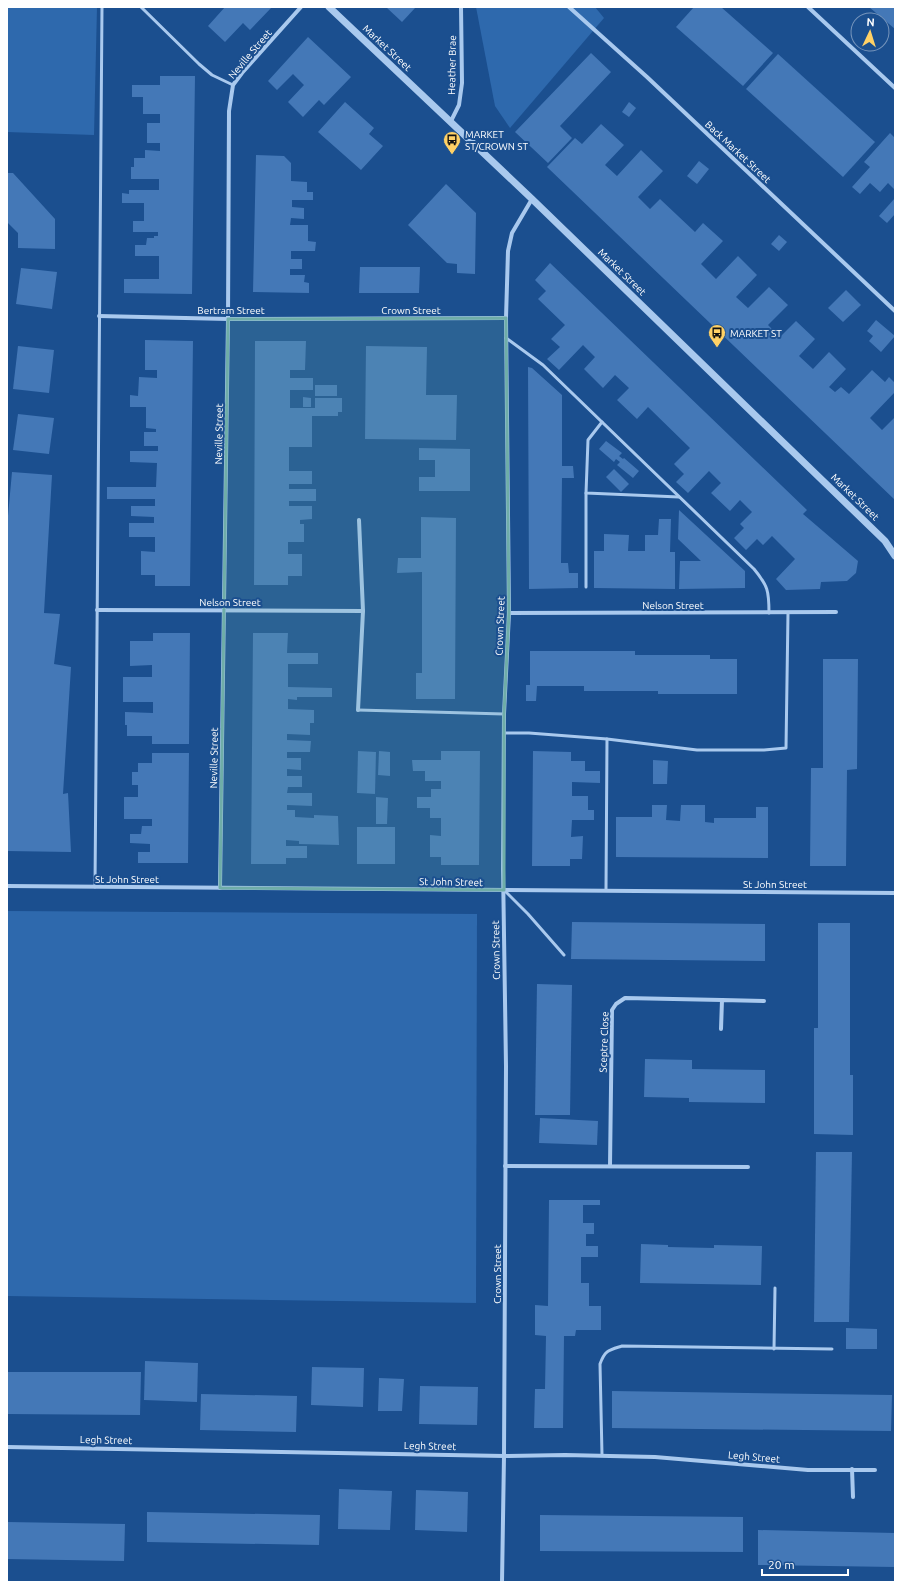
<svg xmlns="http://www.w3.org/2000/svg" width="902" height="1589" font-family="Ubuntu,sans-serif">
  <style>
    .green { fill: #2e69ad }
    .building { fill: #4478b7 }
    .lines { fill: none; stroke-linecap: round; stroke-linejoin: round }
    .service { stroke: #a9c9ee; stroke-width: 3 }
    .minor { stroke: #a9c9ee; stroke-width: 4 }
    .tertiary { stroke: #a9c9ee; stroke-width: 7 }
    .marked { fill: #6fada8; fill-opacity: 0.2; stroke: #6fada8; stroke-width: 3; stroke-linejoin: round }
    .labels { text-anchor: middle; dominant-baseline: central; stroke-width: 4; stroke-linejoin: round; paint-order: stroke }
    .street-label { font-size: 10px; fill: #fff; stroke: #1b4f8f }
    .poi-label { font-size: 10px; fill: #fff; stroke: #1b4f8f; text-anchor: start }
  </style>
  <rect width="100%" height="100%" fill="#1b4f8f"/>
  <g class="green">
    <path d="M 7,7 L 97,7 L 94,135 L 7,132 Z"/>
    <path d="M 476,7 L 595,7 L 604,18 L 510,128 L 495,106 Z"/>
    <path d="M 7,911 L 477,914 L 476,1303 L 7,1296 Z"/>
  </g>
  <g class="building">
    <path d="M 225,7 L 272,7 L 250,30 L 243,23 L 225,42 L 208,26 Z"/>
    <path d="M 386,7 L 416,7 L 402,22 Z"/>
    <path d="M 694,7 L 721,7 L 773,53 L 743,86 L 676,27 Z"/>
    <path d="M 869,7 L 895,7 L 895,29 Z"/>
    <path d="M 308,37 L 351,77 L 324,105 L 319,100 L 303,117 L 288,102 L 304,85 L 293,74 L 277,90 L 268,81 Z"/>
    <path d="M 591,53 L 611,72 L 560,126 L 572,138 L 548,163 L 515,132 Z"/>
    <path d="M 778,54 L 875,142 L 843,177 L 746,89 Z"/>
    <path d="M 160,76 L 195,76 L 192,294 L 124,293 L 124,279 L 159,279 L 159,256 L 135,256 L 135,245 L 146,245 L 147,238 L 154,238 L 154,236 L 158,236 L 158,232 L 133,232 L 133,221 L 144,221 L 144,203 L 122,203 L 122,193 L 129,194 L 129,190 L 159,190 L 159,179 L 131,179 L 131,167 L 134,167 L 134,158 L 145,158 L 145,150 L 160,151 L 160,143 L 147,143 L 147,123 L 160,123 L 160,114 L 143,114 L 143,97 L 132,97 L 132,85 L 160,85 Z"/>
    <path d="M 345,102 L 374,128 L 369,134 L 383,146 L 361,170 L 318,132 Z"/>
    <path d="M 629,102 L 636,108 L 629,117 L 622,112 Z"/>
    <path d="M 601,124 L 624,145 L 605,165 L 617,176 L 641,150 L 663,171 L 638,197 L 650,209 L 660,199 L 695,232 L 703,223 L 723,241 L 701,264 L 716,279 L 738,256 L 757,275 L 736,297 L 748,308 L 769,287 L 788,305 L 768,325 L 780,337 L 796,321 L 815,339 L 799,356 L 813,369 L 829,352 L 846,369 L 829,387 L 835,392 L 841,387 L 849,394 L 872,370 L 885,382 L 889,377 L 895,383 L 895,392 L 870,418 L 882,430 L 895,417 L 895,500 L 547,167 L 575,138 L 582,144 Z"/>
    <path d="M 890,133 L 895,138 L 895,190 L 888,183 L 880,192 L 870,183 L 860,194 L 852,187 L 870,167 L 864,162 Z"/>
    <path d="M 256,155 L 284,156 L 291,163 L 291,181 L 307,182 L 307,192 L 313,192 L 313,200 L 292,200 L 292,207 L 304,208 L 304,219 L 291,218 L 290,225 L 308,225 L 308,241 L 316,242 L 315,251 L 291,251 L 291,259 L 302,259 L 302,269 L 290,269 L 290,275 L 305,275 L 304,282 L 309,283 L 309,293 L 253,292 Z"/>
    <path d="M 699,161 L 709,169 L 697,184 L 687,176 Z"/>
    <path d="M 7,173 L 13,173 L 55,219 L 55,249 L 18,248 L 18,233 L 7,222 Z"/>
    <path d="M 446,184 L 476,213 L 475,274 L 457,273 L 457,264 L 447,263 L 408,225 Z"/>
    <path d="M 895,198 L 895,214 L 887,223 L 879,216 Z"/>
    <path d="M 779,235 L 787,242 L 779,251 L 771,244 Z"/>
    <path d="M 550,263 L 807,510 L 803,514 L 858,561 L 856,573 L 847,581 L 821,582 L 820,589 L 786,590 L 776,579 L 795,559 L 772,536 L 763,545 L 757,539 L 746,550 L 734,538 L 744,528 L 740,524 L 752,512 L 740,500 L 730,511 L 711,493 L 721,483 L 709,471 L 688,493 L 676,482 L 684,474 L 674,464 L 690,448 L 648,407 L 637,419 L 617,400 L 629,388 L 615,375 L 603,388 L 584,369 L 595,357 L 583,345 L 559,370 L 547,359 L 560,347 L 551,339 L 565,325 L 538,299 L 546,291 L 535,280 Z"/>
    <path d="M 360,267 L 420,267 L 419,293 L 359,293 Z"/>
    <path d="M 21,268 L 57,272 L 52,309 L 16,304 Z"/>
    <path d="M 846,290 L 861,305 L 843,322 L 828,308 Z"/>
    <path d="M 876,320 L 895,336 L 881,352 L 869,341 L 873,336 L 867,331 Z"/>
    <path d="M 145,340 L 193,341 L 190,586 L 155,586 L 155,575 L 141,575 L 141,551 L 155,552 L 155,537 L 129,537 L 129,523 L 154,523 L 154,517 L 131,516 L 131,506 L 155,506 L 155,499 L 107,499 L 107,487 L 156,487 L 157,463 L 130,462 L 130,451 L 158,451 L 158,446 L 144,446 L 144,432 L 156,432 L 156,429 L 146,428 L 146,407 L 130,407 L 130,395 L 138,396 L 139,377 L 157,378 L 157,370 L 145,370 Z"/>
    <path d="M 255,341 L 306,341 L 305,370 L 290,370 L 290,378 L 313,378 L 313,390 L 290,390 L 290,408 L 315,408 L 315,398 L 342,398 L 342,412 L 338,412 L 338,416 L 312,416 L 312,447 L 289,447 L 289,471 L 312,471 L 312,484 L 289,484 L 289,489 L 316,489 L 316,501 L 289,501 L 289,506 L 312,506 L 312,519 L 300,520 L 300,524 L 304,524 L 304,542 L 288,542 L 288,554 L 302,554 L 302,576 L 288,576 L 288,585 L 254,585 Z"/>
    <path d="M 18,346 L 54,350 L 49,393 L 13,389 Z"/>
    <path d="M 366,346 L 427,347 L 426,395 L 457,395 L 456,440 L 365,439 Z"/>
    <path d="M 528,367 L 532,368 L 562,395 L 562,466 L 573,466 L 574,478 L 562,478 L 561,563 L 568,563 L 569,573 L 578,573 L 578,588 L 529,589 Z"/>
    <rect x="315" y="385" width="22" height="11"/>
    <path d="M 303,397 L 311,398 L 311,407 L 303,407 Z"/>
    <path d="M 18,414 L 54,418 L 49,454 L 13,450 Z"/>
    <path d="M 606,441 L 622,453 L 619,456 L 623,459 L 624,458 L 639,471 L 633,478 L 617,465 L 620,462 L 616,459 L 614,462 L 599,449 Z"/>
    <path d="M 419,448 L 470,449 L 470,491 L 419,491 L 419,477 L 435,477 L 435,460 L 419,460 Z"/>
    <path d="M 614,469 L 629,484 L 621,492 L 606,477 Z"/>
    <path d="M 12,472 L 52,475 L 44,613 L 60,614 L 54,664 L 71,667 L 63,794 L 68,793 L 71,852 L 7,851 L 7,527 Z"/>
    <path d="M 679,510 L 745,571 L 745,588 L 679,589 L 680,561 L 701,561 L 678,539 Z"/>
    <path d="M 421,517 L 456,518 L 455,699 L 416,699 L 416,673 L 422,673 L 422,572 L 397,573 L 398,558 L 421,558 Z"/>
    <path d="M 659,519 L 671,519 L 670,552 L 675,552 L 675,589 L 594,588 L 594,551 L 604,551 L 604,534 L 629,535 L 628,551 L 645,551 L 645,535 L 658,535 Z"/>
    <path d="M 153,633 L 190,633 L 189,744 L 152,744 L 152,736 L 127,736 L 127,725 L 125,725 L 125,712 L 153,713 L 153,702 L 123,702 L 123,677 L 152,677 L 152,665 L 130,666 L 130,641 L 153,641 Z"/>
    <path d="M 253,633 L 288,633 L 287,653 L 318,653 L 318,664 L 288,664 L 288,687 L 332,688 L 332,697 L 297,697 L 297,700 L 288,699 L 288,709 L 314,710 L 314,723 L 310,723 L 310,735 L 287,734 L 287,740 L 311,741 L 310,752 L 287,752 L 287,758 L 301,758 L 301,770 L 287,769 L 287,776 L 302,776 L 302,787 L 288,787 L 287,793 L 312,793 L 312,806 L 287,805 L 287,810 L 295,810 L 295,817 L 314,818 L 314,815 L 338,816 L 339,845 L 299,844 L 299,841 L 286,840 L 286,846 L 307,846 L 307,858 L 286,858 L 286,864 L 251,864 Z"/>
    <path d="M 530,651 L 635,651 L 635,655 L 710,655 L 710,659 L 737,659 L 737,694 L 658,694 L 658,691 L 584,691 L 584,686 L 537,686 L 536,701 L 526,701 L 526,685 L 530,685 Z"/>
    <path d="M 823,659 L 858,659 L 857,769 L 847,770 L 846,866 L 810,866 L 811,768 L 823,768 Z"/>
    <path d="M 358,751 L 376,752 L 375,794 L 357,793 Z"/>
    <path d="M 379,751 L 390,752 L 390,776 L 378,775 Z"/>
    <path d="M 441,751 L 480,751 L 479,865 L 441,865 L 441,857 L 430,857 L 430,835 L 441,836 L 441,818 L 430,818 L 430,808 L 417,808 L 417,797 L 431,797 L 431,789 L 441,789 L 441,781 L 425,781 L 425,771 L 413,771 L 412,760 L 441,760 Z"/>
    <path d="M 533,751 L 571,752 L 571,761 L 585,761 L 585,771 L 600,771 L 600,783 L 572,782 L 572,796 L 588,796 L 588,810 L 594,810 L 594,820 L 572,820 L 571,837 L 583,836 L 582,859 L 570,859 L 570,866 L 532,866 Z"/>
    <path d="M 152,753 L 189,753 L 188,863 L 138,863 L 138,852 L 150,852 L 150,844 L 130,843 L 130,834 L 141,834 L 142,826 L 152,826 L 152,819 L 124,819 L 124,797 L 138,797 L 138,785 L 132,785 L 132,772 L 138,772 L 138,763 L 152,763 Z"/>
    <path d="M 653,760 L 668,761 L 667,784 L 653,784 Z"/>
    <path d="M 376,797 L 388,798 L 387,824 L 376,824 Z"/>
    <path d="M 652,805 L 667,805 L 666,820 L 680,821 L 681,805 L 705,805 L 705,822 L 714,823 L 714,818 L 756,818 L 756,807 L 768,807 L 768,858 L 616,857 L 616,817 L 652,817 Z"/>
    <rect x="357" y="827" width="38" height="37"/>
    <path d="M 572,922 L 765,924 L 765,961 L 571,959 Z"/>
    <path d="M 818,923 L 850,923 L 850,1075 L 853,1075 L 853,1135 L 814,1134 L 814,1028 L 818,1028 Z"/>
    <path d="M 537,984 L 572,985 L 570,1115 L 535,1115 Z"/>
    <path d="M 645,1059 L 692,1060 L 692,1069 L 765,1070 L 765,1103 L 689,1102 L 689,1098 L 644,1097 Z"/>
    <path d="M 540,1118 L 598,1121 L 597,1145 L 539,1143 Z"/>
    <path d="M 816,1152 L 852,1152 L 849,1322 L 814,1322 Z"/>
    <path d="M 549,1200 L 600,1200 L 600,1205 L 583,1205 L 583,1223 L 594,1223 L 594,1234 L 586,1234 L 586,1246 L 598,1246 L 598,1257 L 581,1257 L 581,1283 L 589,1283 L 589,1306 L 601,1306 L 601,1330 L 576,1330 L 575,1336 L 564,1336 L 563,1428 L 534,1428 L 535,1389 L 545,1389 L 546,1336 L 535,1335 L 535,1305 L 548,1306 Z"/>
    <path d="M 641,1244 L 668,1245 L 668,1247 L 714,1248 L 714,1245 L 762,1246 L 761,1285 L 640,1283 Z"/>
    <path d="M 846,1328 L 877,1329 L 877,1349 L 846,1349 Z"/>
    <path d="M 145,1361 L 198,1363 L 197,1402 L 144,1400 Z"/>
    <path d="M 312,1367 L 364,1368 L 363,1407 L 311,1405 Z"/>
    <path d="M 7,1372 L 141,1372 L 140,1415 L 7,1414 Z"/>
    <path d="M 379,1378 L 404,1379 L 402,1411 L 378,1411 Z"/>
    <path d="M 420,1386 L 478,1387 L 477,1425 L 419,1424 Z"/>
    <path d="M 612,1391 L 892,1395 L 891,1431 L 612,1428 Z"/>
    <path d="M 201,1394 L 297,1396 L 296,1432 L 200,1430 Z"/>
    <path d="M 339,1489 L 392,1491 L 390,1530 L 338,1529 Z"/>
    <path d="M 416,1490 L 468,1492 L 467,1532 L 415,1530 Z"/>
    <path d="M 147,1512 L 320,1515 L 319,1545 L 147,1542 Z"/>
    <path d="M 540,1515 L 743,1517 L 743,1552 L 540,1551 Z"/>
    <path d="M 7,1522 L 125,1524 L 124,1561 L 7,1559 Z"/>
    <path d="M 758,1530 L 895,1533 L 895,1567 L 758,1565 Z"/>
  </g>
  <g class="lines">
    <g class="service">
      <path d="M 141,7 L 199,64 L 212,75 L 233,85"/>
      <path d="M 506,338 L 543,365 L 754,569 C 768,586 769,591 769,613"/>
      <path d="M 602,422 L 588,440 L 586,493 L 679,497"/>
      <path d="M 586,493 L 586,587"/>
      <path d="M 358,710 L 504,714"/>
      <path d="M 504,733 L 529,733 L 607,739 L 697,750 L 764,750 L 786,748 L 788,613"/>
      <path d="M 95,887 L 102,7"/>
      <path d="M 504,890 L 528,914 L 564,955"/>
      <path d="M 606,890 L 607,739"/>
      <path d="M 774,1349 L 775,1288"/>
      <path d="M 602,1455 L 600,1364 C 605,1350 609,1350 622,1346 L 832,1349"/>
    </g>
    <g class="minor">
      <path d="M 569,7 L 647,77 L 895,311"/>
      <path d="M 808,7 L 895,88"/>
      <path d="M 451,121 L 459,105 L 462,83 L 461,7"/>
      <path d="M 99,316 L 228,319 L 506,318"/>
      <path d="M 97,610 L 363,611"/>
      <path d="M 509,613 L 836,612"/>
      <path d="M 358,710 L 363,611 L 359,520"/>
      <path d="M 7,886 L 895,893"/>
      <path d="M 220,888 L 228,319 L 229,111 L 233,85 L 242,73 L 301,7"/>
      <path d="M 721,1029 L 722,1000 L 764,1001"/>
      <path d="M 505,1166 L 748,1167"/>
      <path d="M 610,1166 L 612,1010 L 616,1004 L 625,998 L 722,1000"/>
      <path d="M 7,1447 L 504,1456 L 565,1455 L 655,1457 L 808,1470 L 875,1470"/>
      <path d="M 852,1469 L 853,1497"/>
      <path d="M 502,1582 L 504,1456 L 506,1066 L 503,869 L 504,714 L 509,613 L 506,318 L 508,251 L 512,233 L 532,199"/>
    </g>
    <path class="tertiary" d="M 329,7 L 532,199 L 885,541 L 895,556"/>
  </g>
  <path class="marked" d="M 506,318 L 509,613 L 504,714 L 504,890 L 220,888 L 228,319 Z"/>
  <defs>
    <symbol id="bus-pin" viewBox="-11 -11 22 30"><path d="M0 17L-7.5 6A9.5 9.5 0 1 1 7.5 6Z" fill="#ffd166" stroke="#1b4f8f"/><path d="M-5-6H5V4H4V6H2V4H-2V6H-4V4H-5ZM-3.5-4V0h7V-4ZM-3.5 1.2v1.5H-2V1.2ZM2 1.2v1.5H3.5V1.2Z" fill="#111"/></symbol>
  </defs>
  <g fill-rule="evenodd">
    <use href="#bus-pin" x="442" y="130" width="20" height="27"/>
    <use href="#bus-pin" x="707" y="323" width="20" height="27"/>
  </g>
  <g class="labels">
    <g class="street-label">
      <text transform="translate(387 48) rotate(43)">Market Street</text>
      <text transform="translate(250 54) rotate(-50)">Neville Street</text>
      <text transform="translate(452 65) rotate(-89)">Heather Brae</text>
      <text transform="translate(738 152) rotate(43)">Back Market Street</text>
      <text transform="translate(622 272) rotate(44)">Market Street</text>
      <text x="231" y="310">Bertram Street</text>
      <text x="411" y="310">Crown Street</text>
      <text transform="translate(219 434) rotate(-89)">Neville Street</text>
      <text transform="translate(855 497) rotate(44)">Market Street</text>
      <text x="230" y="602">Nelson Street</text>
      <text x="673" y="605">Nelson Street</text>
      <text transform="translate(500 626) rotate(-88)">Crown Street</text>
      <text transform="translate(214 758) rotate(-89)">Neville Street</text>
      <text x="127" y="879">St John Street</text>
      <text transform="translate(451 882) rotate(1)">St John Street</text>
      <text x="775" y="884">St John Street</text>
      <text transform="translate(496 950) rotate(-91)">Crown Street</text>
      <text transform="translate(604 1042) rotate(-88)">Sceptre Close</text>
      <text transform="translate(497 1274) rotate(-90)">Crown Street</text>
      <text transform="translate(106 1440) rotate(1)">Legh Street</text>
      <text transform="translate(430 1446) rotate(1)">Legh Street</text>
      <text transform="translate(754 1457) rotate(5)">Legh Street</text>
    </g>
    <g class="poi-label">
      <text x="465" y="134">MARKET<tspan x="465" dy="12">ST/CROWN ST</tspan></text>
      <text x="730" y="333">MARKET ST</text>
    </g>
  </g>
  <rect width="902" height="1589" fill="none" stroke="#ffffff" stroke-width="16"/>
  <g transform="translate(870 32) rotate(4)"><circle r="19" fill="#1b4f8f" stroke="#7695bc"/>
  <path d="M0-3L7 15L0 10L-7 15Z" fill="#ffd166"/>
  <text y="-6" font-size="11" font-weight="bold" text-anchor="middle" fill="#ffffff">N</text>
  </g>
  <path d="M762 1569v6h86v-6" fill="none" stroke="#ffffff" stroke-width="2"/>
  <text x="768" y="1569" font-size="12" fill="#ffffff" stroke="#1b4f8f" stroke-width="3" paint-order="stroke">20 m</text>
</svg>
